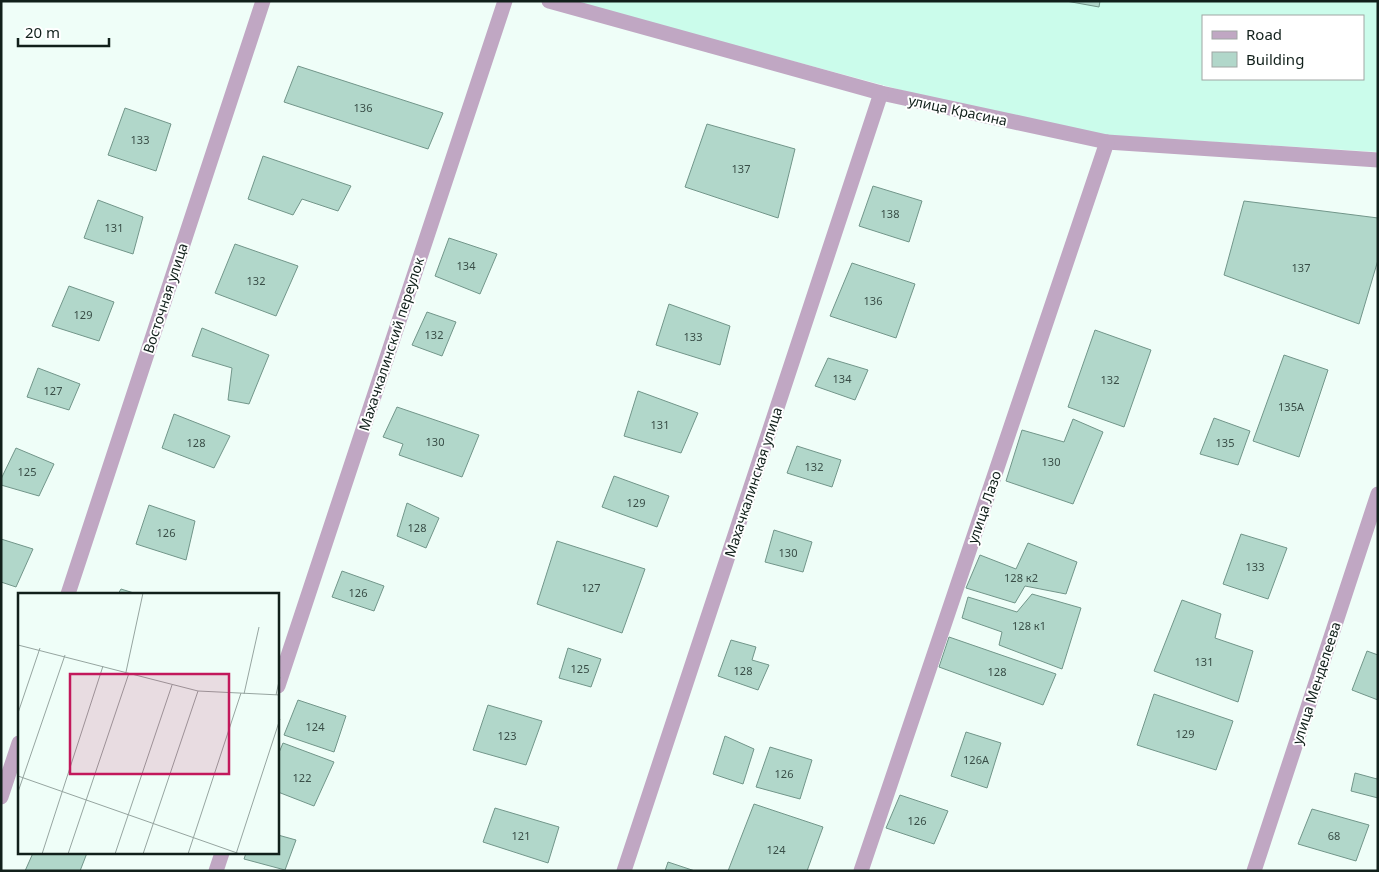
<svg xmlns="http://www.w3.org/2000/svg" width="1379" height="872" font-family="'Noto Sans',sans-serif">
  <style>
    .built { fill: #cbfceb; fill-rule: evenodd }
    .building { fill: #b1d7ca; stroke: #72968a }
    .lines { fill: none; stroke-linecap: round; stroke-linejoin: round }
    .minor { stroke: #c0a7c3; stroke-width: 15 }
    .labels { text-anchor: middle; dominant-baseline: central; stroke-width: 4; stroke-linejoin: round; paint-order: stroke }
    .number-label { font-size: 11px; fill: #394e47 }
    .street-label { font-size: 14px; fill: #11201b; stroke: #fff }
    .inset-road { fill: none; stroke: #96a5a0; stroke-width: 1 }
    .view { fill: #c2185b; fill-opacity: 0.15; stroke: #c2185b; stroke-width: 2.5 }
    .inset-edge { fill: none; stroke: #11201b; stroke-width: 2.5 }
  </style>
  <rect width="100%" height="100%" fill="#effef8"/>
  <path class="built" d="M 569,1 L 1378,1 L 1378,152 L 1058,132 ZM 1203,16 L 1363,16 L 1363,79 L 1203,79 Z"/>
  <g class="building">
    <path d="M 1066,1 L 1100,1 L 1099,7 Z"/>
    <path d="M 298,66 L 443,113 L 428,149 L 284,102 Z"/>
    <path d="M 125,108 L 171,124 L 156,171 L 108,155 Z"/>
    <path d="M 707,124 L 795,149 L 778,218 L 685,187 Z"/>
    <path d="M 263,156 L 351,186 L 338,211 L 302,199 L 293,215 L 248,199 Z"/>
    <path d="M 873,186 L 922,201 L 909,242 L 859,226 Z"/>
    <path d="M 98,200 L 143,217 L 133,254 L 84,238 Z"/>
    <path d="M 1244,201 L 1378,218 L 1378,260 L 1359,324 L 1224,275 Z"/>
    <path d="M 449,238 L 497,254 L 480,294 L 435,276 Z"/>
    <path d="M 235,244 L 298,266 L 276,316 L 215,293 Z"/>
    <path d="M 852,263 L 915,284 L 896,338 L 830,316 Z"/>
    <path d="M 69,286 L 114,302 L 99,341 L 52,326 Z"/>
    <path d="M 669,304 L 730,326 L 720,365 L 656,345 Z"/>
    <path d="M 427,312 L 456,322 L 442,356 L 412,345 Z"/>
    <path d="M 202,328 L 269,355 L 249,404 L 228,400 L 232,368 L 192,356 Z"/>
    <path d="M 1095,330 L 1151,350 L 1124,427 L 1068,407 Z"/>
    <path d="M 1284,355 L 1328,370 L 1299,457 L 1253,441 Z"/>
    <path d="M 828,358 L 868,370 L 855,400 L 815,386 Z"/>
    <path d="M 38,368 L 80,384 L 69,410 L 27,397 Z"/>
    <path d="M 638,391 L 698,413 L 681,453 L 624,436 Z"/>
    <path d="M 397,407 L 479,435 L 462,477 L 399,455 L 403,444 L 383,437 Z"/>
    <path d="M 174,414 L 230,436 L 214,468 L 162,448 Z"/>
    <path d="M 1214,418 L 1250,431 L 1238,465 L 1200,454 Z"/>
    <path d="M 1073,419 L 1103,432 L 1073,504 L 1006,481 L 1022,430 L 1064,442 Z"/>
    <path d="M 797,446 L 841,460 L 832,487 L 787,473 Z"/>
    <path d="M 16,448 L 54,464 L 39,496 L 1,485 L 1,479 Z"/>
    <path d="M 614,476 L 669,496 L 657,527 L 602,507 Z"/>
    <path d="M 407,503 L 439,518 L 426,548 L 397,536 Z"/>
    <path d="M 149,505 L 195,521 L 186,560 L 136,544 Z"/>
    <path d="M 774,530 L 812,542 L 803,572 L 765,562 Z"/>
    <path d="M 1241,534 L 1287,548 L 1268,599 L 1223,584 Z"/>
    <path d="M 1,539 L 33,549 L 16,587 L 1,582 Z"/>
    <path d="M 557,541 L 645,569 L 622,633 L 537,604 Z"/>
    <path d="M 1028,543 L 1077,562 L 1066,594 L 1025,586 L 1015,603 L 966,588 L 980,555 L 1016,569 Z"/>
    <path d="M 342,571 L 384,586 L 374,611 L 332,597 Z"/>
    <path d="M 121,589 L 137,594 L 118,594 Z"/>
    <path d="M 1032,594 L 1081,608 L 1062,669 L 999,645 L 1002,632 L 962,618 L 968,597 L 1017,612 Z"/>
    <path d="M 1182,600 L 1221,614 L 1215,638 L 1253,651 L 1238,702 L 1154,671 Z"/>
    <path d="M 949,637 L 1056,674 L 1043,705 L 939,667 Z"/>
    <path d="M 731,640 L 756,647 L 752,660 L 769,665 L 758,690 L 718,676 Z"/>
    <path d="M 568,648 L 601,659 L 591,687 L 559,678 Z"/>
    <path d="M 1367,651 L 1378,655 L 1378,700 L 1352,690 Z"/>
    <path d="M 1154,694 L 1233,721 L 1216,770 L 1137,745 Z"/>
    <path d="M 298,700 L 346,716 L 334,752 L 284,735 Z"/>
    <path d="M 488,705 L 542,721 L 526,765 L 473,750 Z"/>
    <path d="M 966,732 L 1001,743 L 987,788 L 951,776 Z"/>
    <path d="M 725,736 L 754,749 L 743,784 L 713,774 Z"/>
    <path d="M 283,743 L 334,762 L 314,806 L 278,792 L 278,755 Z"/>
    <path d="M 770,747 L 812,760 L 800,799 L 756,787 Z"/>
    <path d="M 1355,773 L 1377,779 L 1378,775 L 1378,798 L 1351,791 Z"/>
    <path d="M 900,795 L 948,811 L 934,844 L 886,828 Z"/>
    <path d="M 754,804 L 823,827 L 807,871 L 728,871 Z"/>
    <path d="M 495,808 L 559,827 L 548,863 L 483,842 Z"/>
    <path d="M 1312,809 L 1369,825 L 1356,861 L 1298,844 Z"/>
    <path d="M 278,835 L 296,840 L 285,870 L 244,859 L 246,853 L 278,853 Z"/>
    <path d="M 33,853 L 87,853 L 80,871 L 25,871 Z"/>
    <path d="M 668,862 L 695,871 L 665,871 Z"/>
  </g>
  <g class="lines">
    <g class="minor">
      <path d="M 549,1 L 881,93 L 1107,142 L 1378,160"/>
      <path d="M 68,594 L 263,1"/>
      <path d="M 278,686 L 505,1"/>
      <path d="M 1,797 L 19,743"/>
      <path d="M 216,871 L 222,853"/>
      <path d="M 624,871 L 881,93"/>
      <path d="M 861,871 L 1107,142"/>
      <path d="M 1254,871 L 1378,494"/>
    </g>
  </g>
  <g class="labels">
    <g class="number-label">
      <text x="363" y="107">136</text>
      <text x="140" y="139">133</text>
      <text x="741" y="168">137</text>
      <text x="890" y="213">138</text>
      <text x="114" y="227">131</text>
      <text x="466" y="265">134</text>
      <text x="1301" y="267">137</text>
      <text x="256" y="280">132</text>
      <text x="873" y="300">136</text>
      <text x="83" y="314">129</text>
      <text x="434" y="334">132</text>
      <text x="693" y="336">133</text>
      <text x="842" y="378">134</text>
      <text x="1110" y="379">132</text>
      <text x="53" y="390">127</text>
      <text x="1291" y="406">135А</text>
      <text x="660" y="424">131</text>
      <text x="435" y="441">130</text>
      <text x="196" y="442">128</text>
      <text x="1225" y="442">135</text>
      <text x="1051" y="461">130</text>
      <text x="814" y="466">132</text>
      <text x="27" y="471">125</text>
      <text x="636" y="502">129</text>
      <text x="417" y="527">128</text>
      <text x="166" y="532">126</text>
      <text x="788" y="552">130</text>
      <text x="1255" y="566">133</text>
      <text x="1021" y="577">128 к2</text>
      <text x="591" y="587">127</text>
      <text x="358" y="592">126</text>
      <text x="1029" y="625">128 к1</text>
      <text x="1204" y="661">131</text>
      <text x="580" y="668">125</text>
      <text x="743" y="670">128</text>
      <text x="997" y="671">128</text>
      <text x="315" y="726">124</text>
      <text x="1185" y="733">129</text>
      <text x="507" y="735">123</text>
      <text x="976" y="759">126А</text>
      <text x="784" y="773">126</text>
      <text x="302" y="777">122</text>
      <text x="917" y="820">126</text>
      <text x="521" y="835">121</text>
      <text x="1334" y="835">68</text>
      <text x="776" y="849">124</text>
    </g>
    <g class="street-label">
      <text transform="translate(958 110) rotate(12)">улица Красина</text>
      <text transform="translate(165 298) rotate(-72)">Восточная улица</text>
      <text transform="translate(391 344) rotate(-72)">Махачкалинский переулок</text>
      <text transform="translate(753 482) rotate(-72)">Махачкалинская улица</text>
      <text transform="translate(984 507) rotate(-71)">улица Лазо</text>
      <text transform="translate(1316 683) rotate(-72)">улица Менделеева</text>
    </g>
  </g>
  <g transform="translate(18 593)">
    <rect width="261" height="261" fill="#effef8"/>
    <path class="inset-road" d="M 0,52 L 180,98 L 262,102M 108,79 L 125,0M 226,101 L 241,34M 258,102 L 262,84M 0,120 L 22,55M 0,183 L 222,261M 0,199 L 47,62M 24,261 L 85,73M 50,261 L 111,80M 97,261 L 154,92M 125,261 L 180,98M 170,261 L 223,100M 218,261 L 262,126"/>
    <path class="view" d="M 52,81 L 211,81 L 211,181 L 52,181 Z"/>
    <rect width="261" height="261" class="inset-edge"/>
  </g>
  <rect width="1379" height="872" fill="none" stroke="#11201b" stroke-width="5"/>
  <rect x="1202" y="15" width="162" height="65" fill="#ffffff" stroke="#a0a6a4"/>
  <rect x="1212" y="31" width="25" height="8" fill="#c0a7c3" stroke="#a0a6a4"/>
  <text x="1246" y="40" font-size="15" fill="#11201b">Road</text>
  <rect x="1212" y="52" width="25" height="15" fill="#b1d7ca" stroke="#a0a6a4"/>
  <text x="1246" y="65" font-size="15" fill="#11201b">Building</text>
  <path d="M18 38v8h91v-8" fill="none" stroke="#11201b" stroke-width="2.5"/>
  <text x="25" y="38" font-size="15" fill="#11201b" stroke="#ffffff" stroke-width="4" paint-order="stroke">20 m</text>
</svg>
